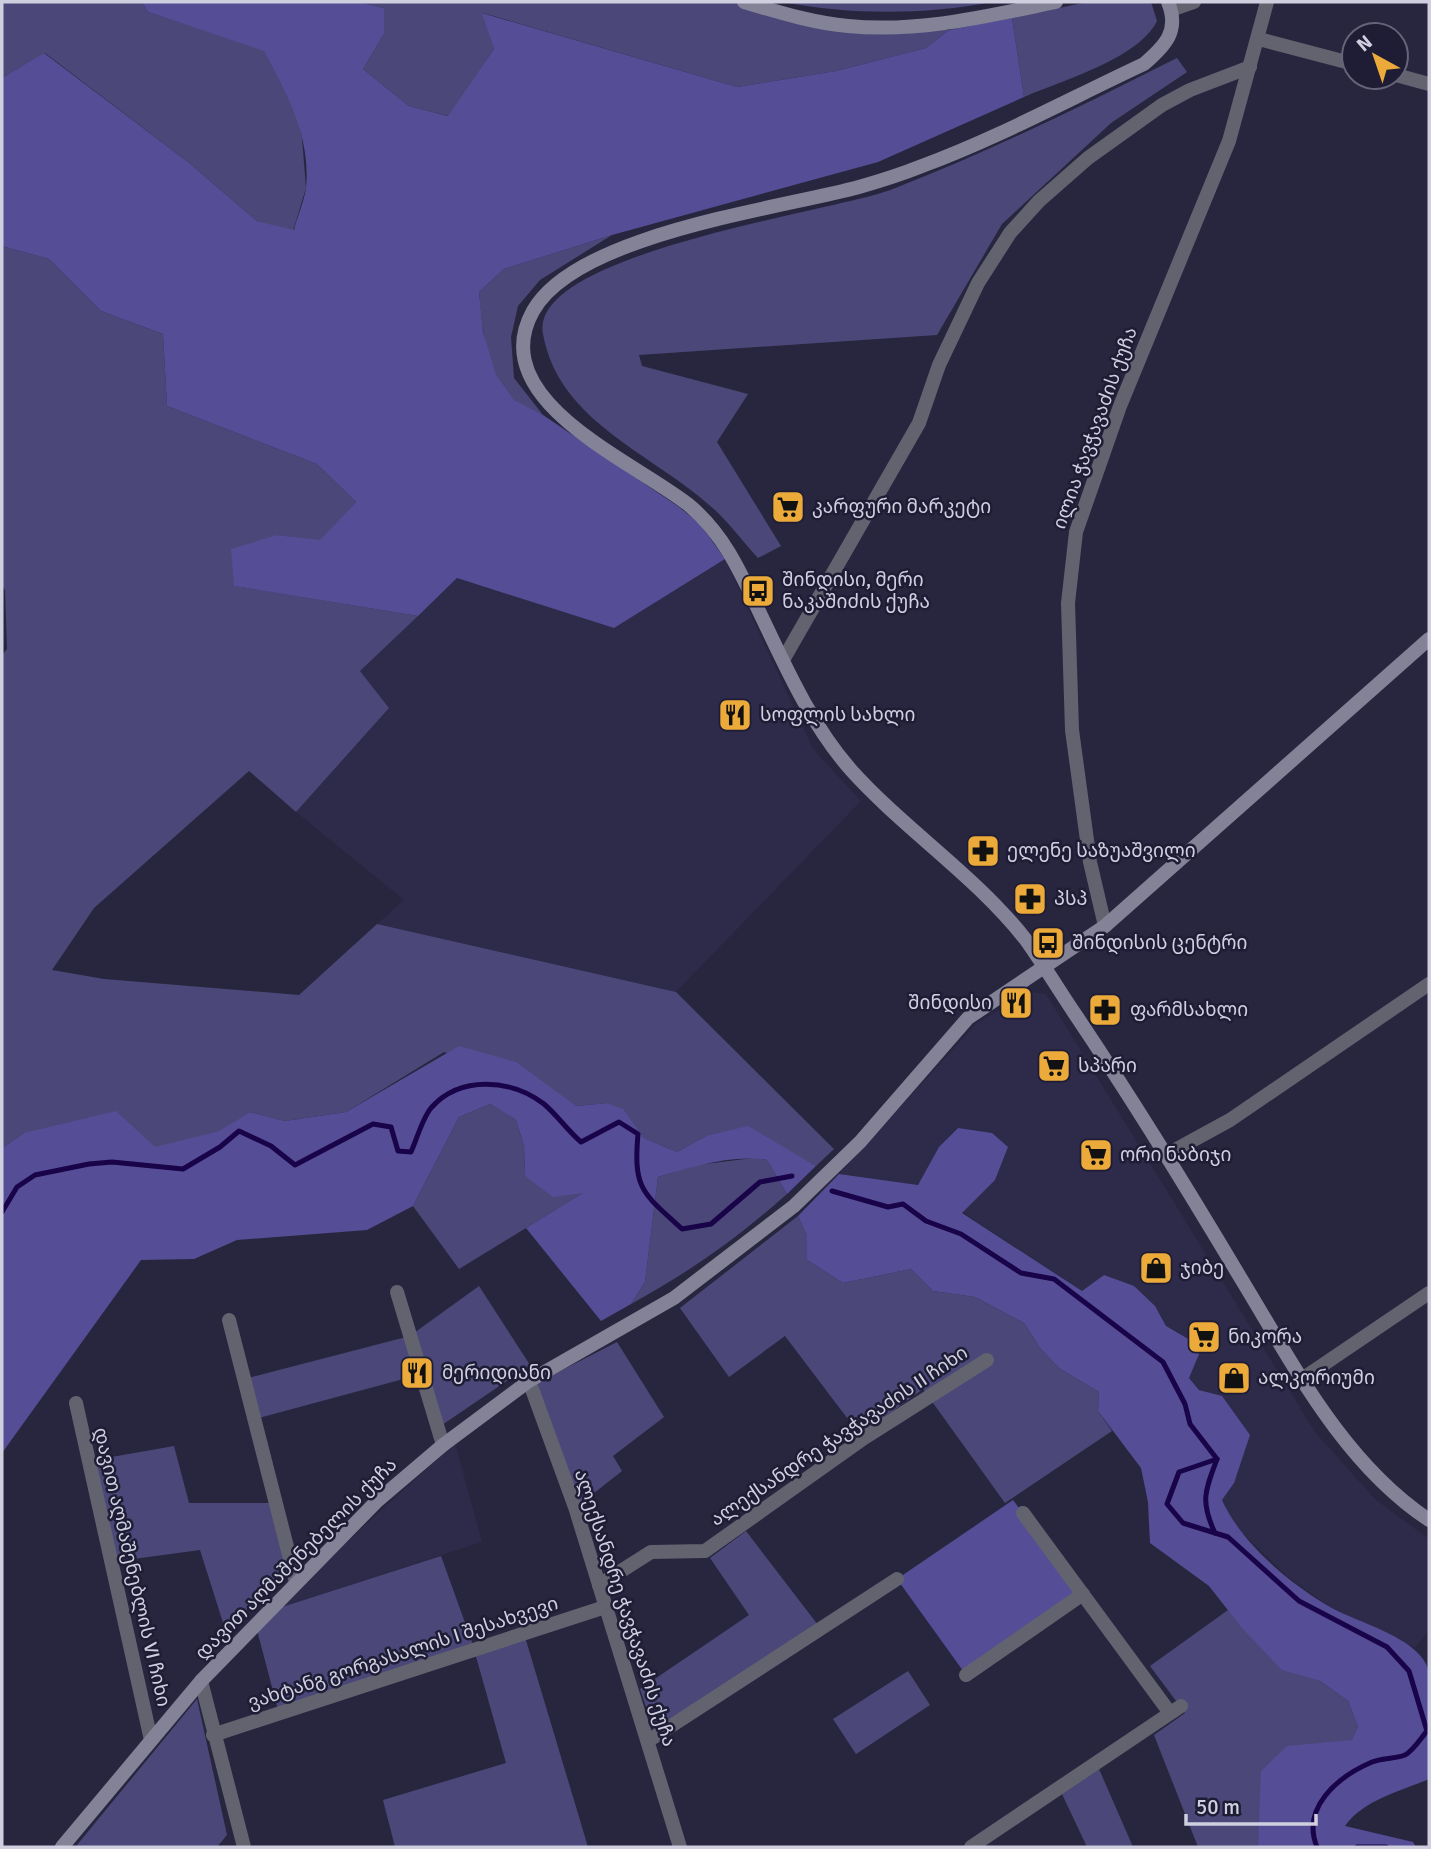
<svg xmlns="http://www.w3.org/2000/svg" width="1431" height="1849" font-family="Signika,'Noto Sans Georgian',sans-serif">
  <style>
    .built { fill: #2d2a4a }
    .green { fill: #4b4879 }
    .forest { fill: #554e96 }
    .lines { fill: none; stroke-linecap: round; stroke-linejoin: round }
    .stream { stroke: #190349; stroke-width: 5 }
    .street { stroke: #636370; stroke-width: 14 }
    .secondary { stroke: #838297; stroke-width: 14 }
    .labels { text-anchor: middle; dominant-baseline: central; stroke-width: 5; stroke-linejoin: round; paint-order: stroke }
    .street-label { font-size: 19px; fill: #cfcfe0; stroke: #1e1d35 }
    .poi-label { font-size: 19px; fill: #cfcfe0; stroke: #1e1d35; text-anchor: start }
  </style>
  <rect width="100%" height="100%" fill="#28263f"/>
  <g class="built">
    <path d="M 725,559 L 813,749 L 861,801 L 676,992 L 377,924 L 404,900 L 296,812 L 389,708 L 360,671 L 457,578 L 614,628 Z"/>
    <path d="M 1027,992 L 1046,994 L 1315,1432 L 1375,1499 L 1429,1539 L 1429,1630 L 1415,1648 L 1330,1607 L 1287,1576 L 1234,1525 L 1222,1500 L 1234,1483 L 1222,1397 L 1199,1389 L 1188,1377 L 1202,1347 L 1166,1326 L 1155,1306 L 1082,1291 L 962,1212 L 995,1180 L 1007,1147 L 992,1134 L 957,1128 L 939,1147 L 918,1185 L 839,1174 L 976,1024 Z"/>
    <path d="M 455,1443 L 482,1542 L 279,1608 L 337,1551 Z"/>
  </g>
  <g class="green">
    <path d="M 2,2 L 142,2 L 148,12 L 264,50 L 295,106 L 302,138 L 306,188 L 293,231 L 257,221 L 188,162 L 45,53 L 2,78 Z"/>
    <path d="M 358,2 L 737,2 L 780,15 L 853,30 L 949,30 L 926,48 L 836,71 L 737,87 L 483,13 L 494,49 L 449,116 L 409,106 L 363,69 L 384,34 L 384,8 Z"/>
    <path d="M 783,2 L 992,2 C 925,15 850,15 783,2 Z"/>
    <path d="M 1087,2 L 1151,2 L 1157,21 C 1138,59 1063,80 1024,97 L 1012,18 Z"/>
    <path d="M 1177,58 L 1187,72 L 1111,123 L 1002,224 L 937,335 L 639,355 L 642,366 L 748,394 L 717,442 L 781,546 L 758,558 C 744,543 731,525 716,511 C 657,455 559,424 543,334 C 527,253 838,211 893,189 C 990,151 1084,105 1177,58 Z"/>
    <path d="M 612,235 L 540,280 L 518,306 L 511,337 L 514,378 L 543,415 C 534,410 521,406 514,400 C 485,374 482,327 479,292 L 504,269 Z"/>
    <path d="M 2,246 L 49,259 L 101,311 L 163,334 L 167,406 L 317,464 L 356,502 L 320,541 L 277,535 L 235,586 L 418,616 L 360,671 L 389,708 L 296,812 L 249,771 L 94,908 L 52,970 L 104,979 L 299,995 L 377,924 L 676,992 L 834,1149 L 816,1166 L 783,1148 L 706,1136 L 677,1152 L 644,1138 L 622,1109 L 608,1103 L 576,1106 L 444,1052 L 346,1112 L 285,1121 L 250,1112 L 220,1131 L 155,1148 L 24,1133 L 2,1148 L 2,655 L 7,649 L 5,590 L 2,586 Z"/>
    <path d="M 490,1104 L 516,1120 L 524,1146 L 525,1176 L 585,1192 L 459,1269 L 413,1206 L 459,1117 Z"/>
    <path d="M 753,1158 L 767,1160 L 787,1194 C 735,1240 691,1271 631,1304 L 645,1282 L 658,1177 L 697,1165 Z"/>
    <path d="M 798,1216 L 807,1236 L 807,1260 L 843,1283 L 911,1269 L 933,1291 L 975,1297 L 1024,1323 L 1040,1348 L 1059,1368 L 1099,1392 L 1098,1411 L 1112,1431 L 1005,1503 L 923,1389 L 860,1435 L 785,1336 L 729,1377 L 680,1308 Z"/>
    <path d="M 479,1286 L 530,1365 L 442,1425 L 414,1333 Z"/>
    <path d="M 410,1336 L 422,1374 L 255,1419 L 244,1379 Z"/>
    <path d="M 617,1342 L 664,1417 L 613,1456 L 622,1471 L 580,1504 L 535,1384 Z"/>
    <path d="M 174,1446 L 189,1503 L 270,1503 L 288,1566 L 226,1632 L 200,1550 L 111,1562 L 89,1461 Z"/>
    <path d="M 746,1531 L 818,1625 L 654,1731 L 640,1689 L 749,1615 L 710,1558 Z"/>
    <path d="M 441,1556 L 473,1645 L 278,1710 L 257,1630 L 279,1608 Z"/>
    <path d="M 1228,1610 L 1282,1669 L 1320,1681 L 1348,1701 L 1358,1727 L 1352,1741 L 1327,1744 L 1261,1814 L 1258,1847 L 1198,1847 L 1154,1735 L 1185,1713 L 1150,1666 Z"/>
    <path d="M 525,1637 L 588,1847 L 395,1847 L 383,1800 L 506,1763 L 475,1653 Z"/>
    <path d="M 908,1671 L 930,1705 L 856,1754 L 833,1719 Z"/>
    <path d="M 197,1699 L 227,1835 L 217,1847 L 80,1847 L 77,1845 Z"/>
    <path d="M 1099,1769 L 1133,1847 L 1087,1847 L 1062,1794 Z"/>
  </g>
  <g class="forest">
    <path d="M 142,2 L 358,2 L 384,8 L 384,34 L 363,69 L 409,106 L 448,116 L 494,49 L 482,13 L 737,87 L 836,71 L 926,48 L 949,30 L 1012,18 L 1024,97 L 878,162 L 612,235 L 504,269 L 479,292 L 483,332 L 496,375 L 514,400 L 543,415 L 679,507 L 700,524 L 725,559 L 614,628 L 457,578 L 418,616 L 234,586 L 231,549 L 277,535 L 320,540 L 356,502 L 317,464 L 167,406 L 163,334 L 101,311 L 49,259 L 2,246 L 2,78 L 44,53 L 188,162 L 257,221 L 294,230 C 297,217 304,202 306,188 C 311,137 287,93 264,51 L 148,12 Z"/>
    <path d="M 459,1046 L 516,1062 L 576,1106 L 608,1103 L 623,1109 L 644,1138 L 677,1152 L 706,1136 L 748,1126 L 816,1166 L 787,1194 L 767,1160 C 731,1154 692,1167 658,1177 L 645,1282 L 631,1304 L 601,1321 L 526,1228 L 583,1193 L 553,1197 L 525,1176 L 524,1146 L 516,1120 L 490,1104 L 459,1117 L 413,1206 L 367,1230 L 237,1240 L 194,1259 L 141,1260 L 2,1453 L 2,1148 L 24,1133 L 116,1111 L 155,1147 L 219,1131 L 250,1112 L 285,1121 L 346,1112 Z"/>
    <path d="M 958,1128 L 992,1133 L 1008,1147 L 995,1180 L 962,1213 L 1082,1291 L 1104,1275 L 1134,1286 L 1155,1306 L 1166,1326 L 1202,1347 L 1189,1378 L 1199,1390 L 1222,1396 L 1250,1435 L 1234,1483 L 1222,1500 C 1242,1544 1289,1583 1330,1607 C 1358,1623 1422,1638 1429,1672 C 1431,1697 1429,1751 1429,1779 C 1401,1791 1363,1800 1345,1826 L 1413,1842 L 1416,1847 L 1258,1847 L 1261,1771 L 1287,1746 L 1352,1740 L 1358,1727 L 1348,1701 L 1320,1681 L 1282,1670 L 1242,1628 L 1209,1586 L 1150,1543 L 1148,1502 L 1141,1468 L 1098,1411 L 1099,1392 L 1059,1368 L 1040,1348 L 1024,1323 L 975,1297 L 933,1291 L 911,1269 L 843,1283 L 807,1260 L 807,1236 L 798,1216 L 839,1174 L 918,1185 L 939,1147 Z"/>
    <path d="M 1013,1500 L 1083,1594 L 966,1675 L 897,1579 Z"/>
  </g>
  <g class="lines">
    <g class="stream">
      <path d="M 832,1191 L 888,1207 L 903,1204 L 926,1221 L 961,1234 L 1021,1273 L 1054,1279 L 1163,1362 L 1185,1404 L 1190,1424 L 1217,1459 L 1179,1472 L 1167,1504 L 1183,1523 L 1228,1537 L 1299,1601 L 1387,1647 L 1409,1671 L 1427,1731 C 1421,1738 1413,1751 1405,1755 C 1395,1759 1382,1758 1372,1762 C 1337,1777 1301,1808 1317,1847"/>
      <path d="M 2,1212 L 17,1187 L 35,1175 L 89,1164 L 112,1162 L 183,1169 L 220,1147 L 239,1131 L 271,1146 L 295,1165 L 373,1124 L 391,1127 L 398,1151 L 411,1152 C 417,1139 422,1119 431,1108 C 460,1075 511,1079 544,1104 C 557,1115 568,1131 581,1142 L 619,1122 L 638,1134 C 633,1190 643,1193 682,1229 L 711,1224 L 760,1182 L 792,1176"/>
      <path d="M 1215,1533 C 1200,1501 1205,1491 1217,1459"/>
      <path d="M 1357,1847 L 1386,1847"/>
    </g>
    <g class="street">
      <path d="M 1171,10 L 1194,2"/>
      <path d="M 1259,39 L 1354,64"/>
      <path d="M 1396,75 L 1429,84"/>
      <path d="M 783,660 L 919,423 L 939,365 L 978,283 L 1010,233 L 1039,201 L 1088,158 L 1162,105 L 1190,90 L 1250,67"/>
      <path d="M 1105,926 L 1090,862 L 1072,730 L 1068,603 L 1076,532 L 1120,406 L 1229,141 L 1267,2"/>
      <path d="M 1166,1155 L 1230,1120 L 1429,984"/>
      <path d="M 397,1292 L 443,1445"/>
      <path d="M 229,1320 L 296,1582"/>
      <path d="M 1302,1379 L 1429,1293"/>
      <path d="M 529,1381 L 575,1507 L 680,1847"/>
      <path d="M 76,1403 L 151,1740"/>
      <path d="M 1023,1513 L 1170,1713"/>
      <path d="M 599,1585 L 651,1552 L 705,1551 L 864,1438 L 987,1360"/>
      <path d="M 966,1675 L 1083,1594"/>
      <path d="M 201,1681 L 244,1847"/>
      <path d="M 213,1735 L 605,1607"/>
      <path d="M 648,1741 L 897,1579"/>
      <path d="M 971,1847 L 1181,1706"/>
    </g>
    <g class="secondary">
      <path d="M 744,2 C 778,12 813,23 848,26 C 919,33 988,16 1056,2"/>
      <path d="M 1168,2 C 1180,31 1165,46 1144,64 C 1071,98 998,138 922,166 C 902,174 880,181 859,187 C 778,209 576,234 533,311 C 483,401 636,462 690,506 C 723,534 739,569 757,607 C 784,663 809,722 851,770 C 905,830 976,876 1026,940 C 1043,964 1059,990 1075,1014 C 1133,1100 1187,1188 1240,1277 C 1293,1364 1343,1463 1429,1520"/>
      <path d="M 62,1847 L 201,1681 L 376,1502 L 443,1445 L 529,1381 L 674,1298 L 794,1206 L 860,1142 L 968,1018 L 1105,926 L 1429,639"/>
    </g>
  </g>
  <defs>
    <symbol id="supermarket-square" viewBox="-11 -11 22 22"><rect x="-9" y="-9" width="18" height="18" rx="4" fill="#ebaa39" stroke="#1e1d35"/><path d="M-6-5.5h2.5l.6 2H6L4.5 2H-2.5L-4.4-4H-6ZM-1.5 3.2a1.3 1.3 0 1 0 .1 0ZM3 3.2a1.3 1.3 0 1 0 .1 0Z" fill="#111"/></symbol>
    <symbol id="bus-square" viewBox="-11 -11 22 22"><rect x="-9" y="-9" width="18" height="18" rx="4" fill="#ebaa39" stroke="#1e1d35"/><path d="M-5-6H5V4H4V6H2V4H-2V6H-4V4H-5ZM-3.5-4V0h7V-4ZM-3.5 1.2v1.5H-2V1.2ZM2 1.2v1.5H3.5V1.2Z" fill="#111"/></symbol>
    <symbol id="restaurant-square" viewBox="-11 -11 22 22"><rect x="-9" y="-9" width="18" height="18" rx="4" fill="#ebaa39" stroke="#1e1d35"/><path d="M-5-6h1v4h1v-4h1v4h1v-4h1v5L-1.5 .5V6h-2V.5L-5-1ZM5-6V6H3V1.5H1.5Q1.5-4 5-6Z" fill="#111"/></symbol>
    <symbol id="pharmacy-square" viewBox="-11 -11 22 22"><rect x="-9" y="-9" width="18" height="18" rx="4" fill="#ebaa39" stroke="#1e1d35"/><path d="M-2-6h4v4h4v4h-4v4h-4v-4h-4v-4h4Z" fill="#111"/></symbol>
    <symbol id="shop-square" viewBox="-11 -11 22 22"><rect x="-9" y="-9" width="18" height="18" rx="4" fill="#ebaa39" stroke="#1e1d35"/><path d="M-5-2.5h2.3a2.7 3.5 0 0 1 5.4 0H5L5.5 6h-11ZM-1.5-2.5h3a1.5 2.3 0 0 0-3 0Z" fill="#111"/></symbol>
  </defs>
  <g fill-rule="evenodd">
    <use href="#supermarket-square" x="769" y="488" width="38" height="38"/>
    <use href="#bus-square" x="739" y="572" width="38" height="38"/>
    <use href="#restaurant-square" x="716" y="696" width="38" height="38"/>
    <use href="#pharmacy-square" x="964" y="832" width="38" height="38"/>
    <use href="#pharmacy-square" x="1011" y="880" width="38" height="38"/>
    <use href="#bus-square" x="1029" y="924" width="38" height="38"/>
    <use href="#restaurant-square" x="997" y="984" width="38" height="38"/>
    <use href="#pharmacy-square" x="1086" y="991" width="38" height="38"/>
    <use href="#supermarket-square" x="1035" y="1047" width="38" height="38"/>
    <use href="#supermarket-square" x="1077" y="1136" width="38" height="38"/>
    <use href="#shop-square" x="1137" y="1249" width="38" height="38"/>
    <use href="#supermarket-square" x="1185" y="1318" width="38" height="38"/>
    <use href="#restaurant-square" x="398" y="1354" width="38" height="38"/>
    <use href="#shop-square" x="1215" y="1359" width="38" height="38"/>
  </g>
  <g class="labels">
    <g class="street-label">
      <text transform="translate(1095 428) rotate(-70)">ილია ჭავჭავაძის ქუჩა</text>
      <text transform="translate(839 1436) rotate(-34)">ალექსანდრე ჭავჭავაძის II ჩიხი</text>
      <text transform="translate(296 1559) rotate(-45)">დავით აღმაშენებელის ქუჩა</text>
      <text transform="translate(132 1567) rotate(77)">დავით აღმაშენებლის VI ჩიხი</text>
      <text transform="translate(625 1608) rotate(72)">ალექსანდრე ჭავჭავაძის ქუჩა</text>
      <text transform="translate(403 1653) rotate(-18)">ვახტანგ გორგასალის I შესახვევი</text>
    </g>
    <g class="poi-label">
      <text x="812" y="507">კარფური მარკეტი</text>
      <text x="782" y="580">შინდისი, მერი<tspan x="782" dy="22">ნაკაშიძის ქუჩა</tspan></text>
      <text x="760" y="715">სოფლის სახლი</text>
      <text x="1007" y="851">ელენე საზუაშვილი</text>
      <text x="1054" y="899">პსპ</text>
      <text x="1072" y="943">შინდისის ცენტრი</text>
      <text x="992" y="1003" text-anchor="end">შინდისი</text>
      <text x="1130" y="1010">ფარმსახლი</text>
      <text x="1078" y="1066">სპარი</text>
      <text x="1120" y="1155">ორი ნაბიჯი</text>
      <text x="1180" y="1268">ჯიბე</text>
      <text x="1228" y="1337">ნიკორა</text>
      <text x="442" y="1373">მერიდიანი</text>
      <text x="1258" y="1378">ალკორიუმი</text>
    </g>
  </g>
  <rect width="1431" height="1849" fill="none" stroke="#cfcfe0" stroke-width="7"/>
  <g transform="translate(1375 56) rotate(320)"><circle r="33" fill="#1e1d35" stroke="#656479" stroke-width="2"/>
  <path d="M0-5L12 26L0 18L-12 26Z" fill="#ebaa39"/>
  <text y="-10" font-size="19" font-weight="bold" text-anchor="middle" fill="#cfcfe0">N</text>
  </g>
  <path d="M1186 1814v10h130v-10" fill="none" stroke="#cfcfe0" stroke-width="3.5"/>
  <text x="1196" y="1814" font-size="21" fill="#cfcfe0" stroke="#1e1d35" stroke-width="5" paint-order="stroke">50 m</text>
</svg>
